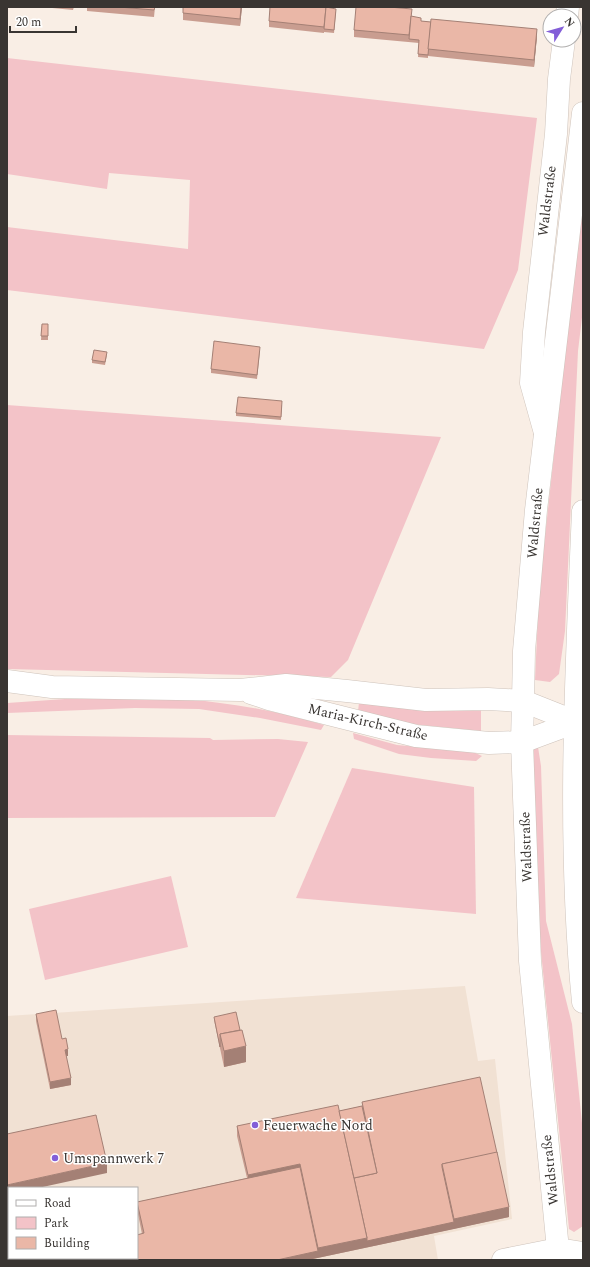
<svg xmlns="http://www.w3.org/2000/svg" width="590" height="1267" font-family="Spectral,serif">
  <style>
    .built { fill: #f1e1d3; fill-rule: evenodd }
    .green { fill: #f3c3c8 }
    .lines { fill: none; stroke-linecap: round; stroke-linejoin: round }
    .minor-casing { stroke: #cec3bb; stroke-width: 23 }
    .tertiary-casing { stroke: #cec3bb; stroke-width: 23 }
    .secondary-casing { stroke: #cec3bb; stroke-width: 23 }
    .minor { stroke: #fff; stroke-width: 22 }
    .tertiary { stroke: #fff; stroke-width: 22 }
    .secondary { stroke: #fff; stroke-width: 22 }
    .wall { fill: #c99d90 }
    .shaded-wall { fill: #a48075 }
    .building { fill: #eab7a7; stroke: #a48075 }
    .poi-dot { fill: #835ed8; stroke: #fff; stroke-width: 1.5 }
    .labels { text-anchor: middle; dominant-baseline: central; stroke-width: 3; stroke-linejoin: round; paint-order: stroke }
    .street-label { font-size: 14px; fill: #393532; stroke: #fff }
    .poi-label { font-size: 14px; fill: #393532; stroke: #fff; text-anchor: start }
  </style>
  <rect width="100%" height="100%" fill="#f9eee5"/>
  <path class="built" d="M 465,986 L 478,1061 L 495,1059 L 512,1219 L 434,1236 L 438,1260 L 7,1260 L 7,1016 ZM 9,1188 L 137,1188 L 137,1258 L 9,1258 Z"/>
  <g class="green">
    <path d="M 7,58 L 537,118 L 518,270 L 484,349 L 7,290 L 7,227 L 188,249 L 190,180 L 109,173 L 107,189 L 7,174 Z"/>
    <path d="M 583,190 L 583,309 L 578,351 L 565,631 L 559,674 L 550,682 L 535,680 L 539,591 Z"/>
    <path d="M 7,405 L 441,437 L 348,660 L 331,677 L 7,669 Z"/>
    <path d="M 101,698 C 140,699 180,697 220,703 C 255,707 290,715 324,725 L 321,730 L 260,718 L 199,709 L 135,708 L 7,713 L 7,703 L 65,699 Z"/>
    <path d="M 359,702 L 481,710 L 481,731 L 411,724 L 358,712 Z"/>
    <path d="M 353,733 L 397,745 L 473,752 L 482,756 L 476,761 L 431,758 L 399,754 L 354,739 Z"/>
    <path d="M 7,735 L 210,738 L 213,740 L 278,739 L 308,742 L 275,817 L 7,818 Z"/>
    <path d="M 538,747 L 541,766 L 546,921 L 572,1024 L 583,1133 L 583,1226 L 574,1232 L 569,1229 L 537,912 L 533,748 Z"/>
    <path d="M 352,768 L 474,787 L 476,914 L 296,898 Z"/>
    <path d="M 171,876 L 188,947 L 45,980 L 29,909 Z"/>
  </g>
  <g class="lines">
    <defs>
      <g id="minor">
        <path d="M 567,16 L 568,7"/>
        <path d="M 545,433 L 531,383 L 534,332 L 556,134 L 559,79 L 564,40"/>
      </g>
      <path id="tertiary" d="M 503,1260 L 558,1249 L 583,1253"/>
      <g id="secondary">
        <path d="M 583,511 C 576,674 567,839 583,1002"/>
        <path d="M 7,681 L 52,687 L 240,690 L 286,685 L 347,691 L 426,700 L 488,699 L 523,701 L 576,722"/>
        <path d="M 251,693 L 269,699 L 416,736 L 489,743 L 522,742 L 576,722"/>
        <path d="M 559,1260 L 530,961 L 522,742 L 523,701 L 524,651 L 536,510 L 583,113"/>
      </g>
    </defs>
    <use href="#minor" class="minor-casing"/>
    <use href="#tertiary" class="tertiary-casing"/>
    <use href="#secondary" class="secondary-casing"/>
    <use href="#minor" class="minor"/>
    <use href="#tertiary" class="tertiary"/>
    <use href="#secondary" class="secondary"/>
  </g>
  <g class="wall">
    <path d="M 42,7 L 74,7 L 73,10 Z"/>
    <path d="M 87,7 L 155,7 L 154,17 L 87,11 Z"/>
    <path d="M 242,7 L 240,26 L 183,20 L 183,13 Z"/>
    <path d="M 327,7 L 336,12 L 334,33 L 324,32 L 324,31 L 324,33 L 269,27 L 269,21 Z"/>
    <path d="M 412,16 L 421,21 L 537,36 L 534,67 L 428,56 L 428,58 L 418,57 L 419,43 L 354,37 L 354,30 Z"/>
    <path d="M 42,324 L 48,324 L 48,340 L 41,340 Z"/>
    <path d="M 260,351 L 257,379 L 211,373 L 211,369 Z"/>
    <path d="M 107,355 L 105,365 L 92,363 L 92,360 Z"/>
    <path d="M 282,405 L 281,420 L 236,416 L 236,413 Z"/>
    <path d="M 36,1014 L 62,1039 L 68,1056 L 66,1056 L 71,1085 L 50,1089 L 36,1021 Z"/>
    <path d="M 214,1017 L 246,1062 L 224,1067 L 214,1020 Z"/>
    <path d="M 362,1102 L 509,1217 L 308,1260 L 16,1260 L 15,1258 L 137,1258 L 142,1234 L 137,1209 L 137,1202 L 247,1178 L 237,1136 L 237,1126 L 339,1111 L 362,1106 Z"/>
  </g>
  <g class="shaded-wall">
    <path d="M 241,7 L 242,7 L 240,26 L 240,19 Z"/>
    <path d="M 537,29 L 537,36 L 534,67 L 534,60 Z"/>
    <path d="M 246,1046 L 246,1062 L 224,1067 L 224,1051 Z"/>
    <path d="M 68,1049 L 68,1056 L 65,1056 L 65,1050 Z"/>
    <path d="M 71,1078 L 71,1085 L 50,1089 L 50,1082 Z"/>
    <path d="M 107,1163 L 107,1173 L 38,1188 L 9,1188 L 9,1194 L 7,1195 L 7,1185 Z"/>
    <path d="M 300,1164 L 300,1173 L 248,1185 L 248,1175 Z"/>
    <path d="M 509,1207 L 509,1217 L 454,1229 L 454,1219 Z"/>
    <path d="M 454,1222 L 454,1229 L 308,1260 L 277,1260 L 318,1251 L 318,1248 L 367,1238 Z"/>
  </g>
  <g class="building">
    <path d="M 119,7 L 155,7 L 154,10 Z"/>
    <path d="M 183,7 L 241,7 L 240,19 L 183,13 Z"/>
    <path d="M 270,7 L 326,7 L 324,27 L 269,21 Z"/>
    <path d="M 326,7 L 336,9 L 334,30 L 324,29 Z"/>
    <path d="M 356,7 L 389,7 L 412,9 L 409,35 L 354,30 Z"/>
    <path d="M 411,16 L 421,18 L 421,21 L 431,22 L 428,55 L 418,54 L 419,40 L 409,39 Z"/>
    <path d="M 431,19 L 537,29 L 534,60 L 428,49 Z"/>
    <path d="M 42,324 L 48,324 L 48,336 L 41,336 Z"/>
    <path d="M 214,341 L 260,347 L 257,375 L 211,369 Z"/>
    <path d="M 94,350 L 107,352 L 105,362 L 92,360 Z"/>
    <path d="M 238,397 L 282,401 L 281,417 L 236,413 Z"/>
    <path d="M 56,1010 L 62,1039 L 66,1038 L 68,1049 L 65,1050 L 71,1078 L 50,1082 L 36,1014 Z"/>
    <path d="M 236,1012 L 240,1030 L 220,1034 L 220,1047 L 214,1017 Z"/>
    <path d="M 242,1030 L 246,1046 L 224,1051 L 220,1034 Z"/>
    <path d="M 480,1077 L 497,1153 L 442,1164 L 442,1167 L 454,1222 L 367,1241 L 367,1238 L 354,1178 L 377,1173 L 362,1102 Z"/>
    <path d="M 338,1105 L 367,1238 L 318,1248 L 300,1164 L 248,1175 L 237,1126 Z"/>
    <path d="M 362,1106 L 377,1173 L 354,1178 L 339,1111 Z"/>
    <path d="M 96,1115 L 107,1163 L 7,1185 L 7,1134 Z"/>
    <path d="M 497,1152 L 509,1207 L 454,1219 L 442,1164 Z"/>
    <path d="M 300,1167 L 318,1251 L 277,1260 L 60,1260 L 60,1258 L 137,1258 L 137,1235 L 144,1233 L 137,1202 Z"/>
    <path d="M 7,1214 L 9,1214 L 9,1226 L 7,1217 Z"/>
    <path d="M 16,1258 L 59,1258 L 60,1260 L 16,1260 Z"/>
  </g>
  <g class="poi-dot">
    <circle cx="255" cy="1125" r="4"/>
    <circle cx="55" cy="1158" r="4"/>
  </g>
  <g class="labels">
    <g class="street-label">
      <text transform="translate(547 201) rotate(-83)">Waldstraße</text>
      <text transform="translate(535 523) rotate(-85)">Waldstraße</text>
      <text transform="translate(368 722) rotate(13)">Maria-Kirch-Straße</text>
      <text transform="translate(526 847) rotate(-92)">Waldstraße</text>
      <text transform="translate(550 1170) rotate(-96)">Waldstraße</text>
    </g>
    <g class="poi-label">
      <text x="263" y="1125">Feuerwache Nord</text>
      <text x="63" y="1158">Umspannwerk 7</text>
    </g>
  </g>
  <rect width="590" height="1267" fill="none" stroke="#393532" stroke-width="16"/>
  <rect x="8" y="1187" width="130" height="72" fill="#ffffff" stroke="#b0aead"/>
  <rect x="16" y="1200" width="20" height="6" fill="#ffffff" stroke="#b0aead"/>
  <text x="44" y="1207" font-size="12" fill="#393532">Road</text>
  <rect x="16" y="1217" width="20" height="12" fill="#f3c3c8" stroke="#b0aead"/>
  <text x="44" y="1227" font-size="12" fill="#393532">Park</text>
  <rect x="16" y="1237" width="20" height="12" fill="#eab7a7" stroke="#b0aead"/>
  <text x="44" y="1247" font-size="12" fill="#393532">Building</text>
  <g transform="translate(562 28) rotate(53)"><circle r="19" fill="#ffffff" stroke="#b0aead"/>
  <path d="M0-3L7 15L0 10L-7 15Z" fill="#835ed8"/>
  <text y="-6" font-size="11" font-weight="bold" text-anchor="middle" fill="#393532">N</text>
  </g>
  <path d="M10 26v6h66v-6" fill="none" stroke="#393532" stroke-width="2"/>
  <text x="16" y="26" font-size="12" fill="#393532" stroke="#ffffff" stroke-width="3" paint-order="stroke">20 m</text>
</svg>
